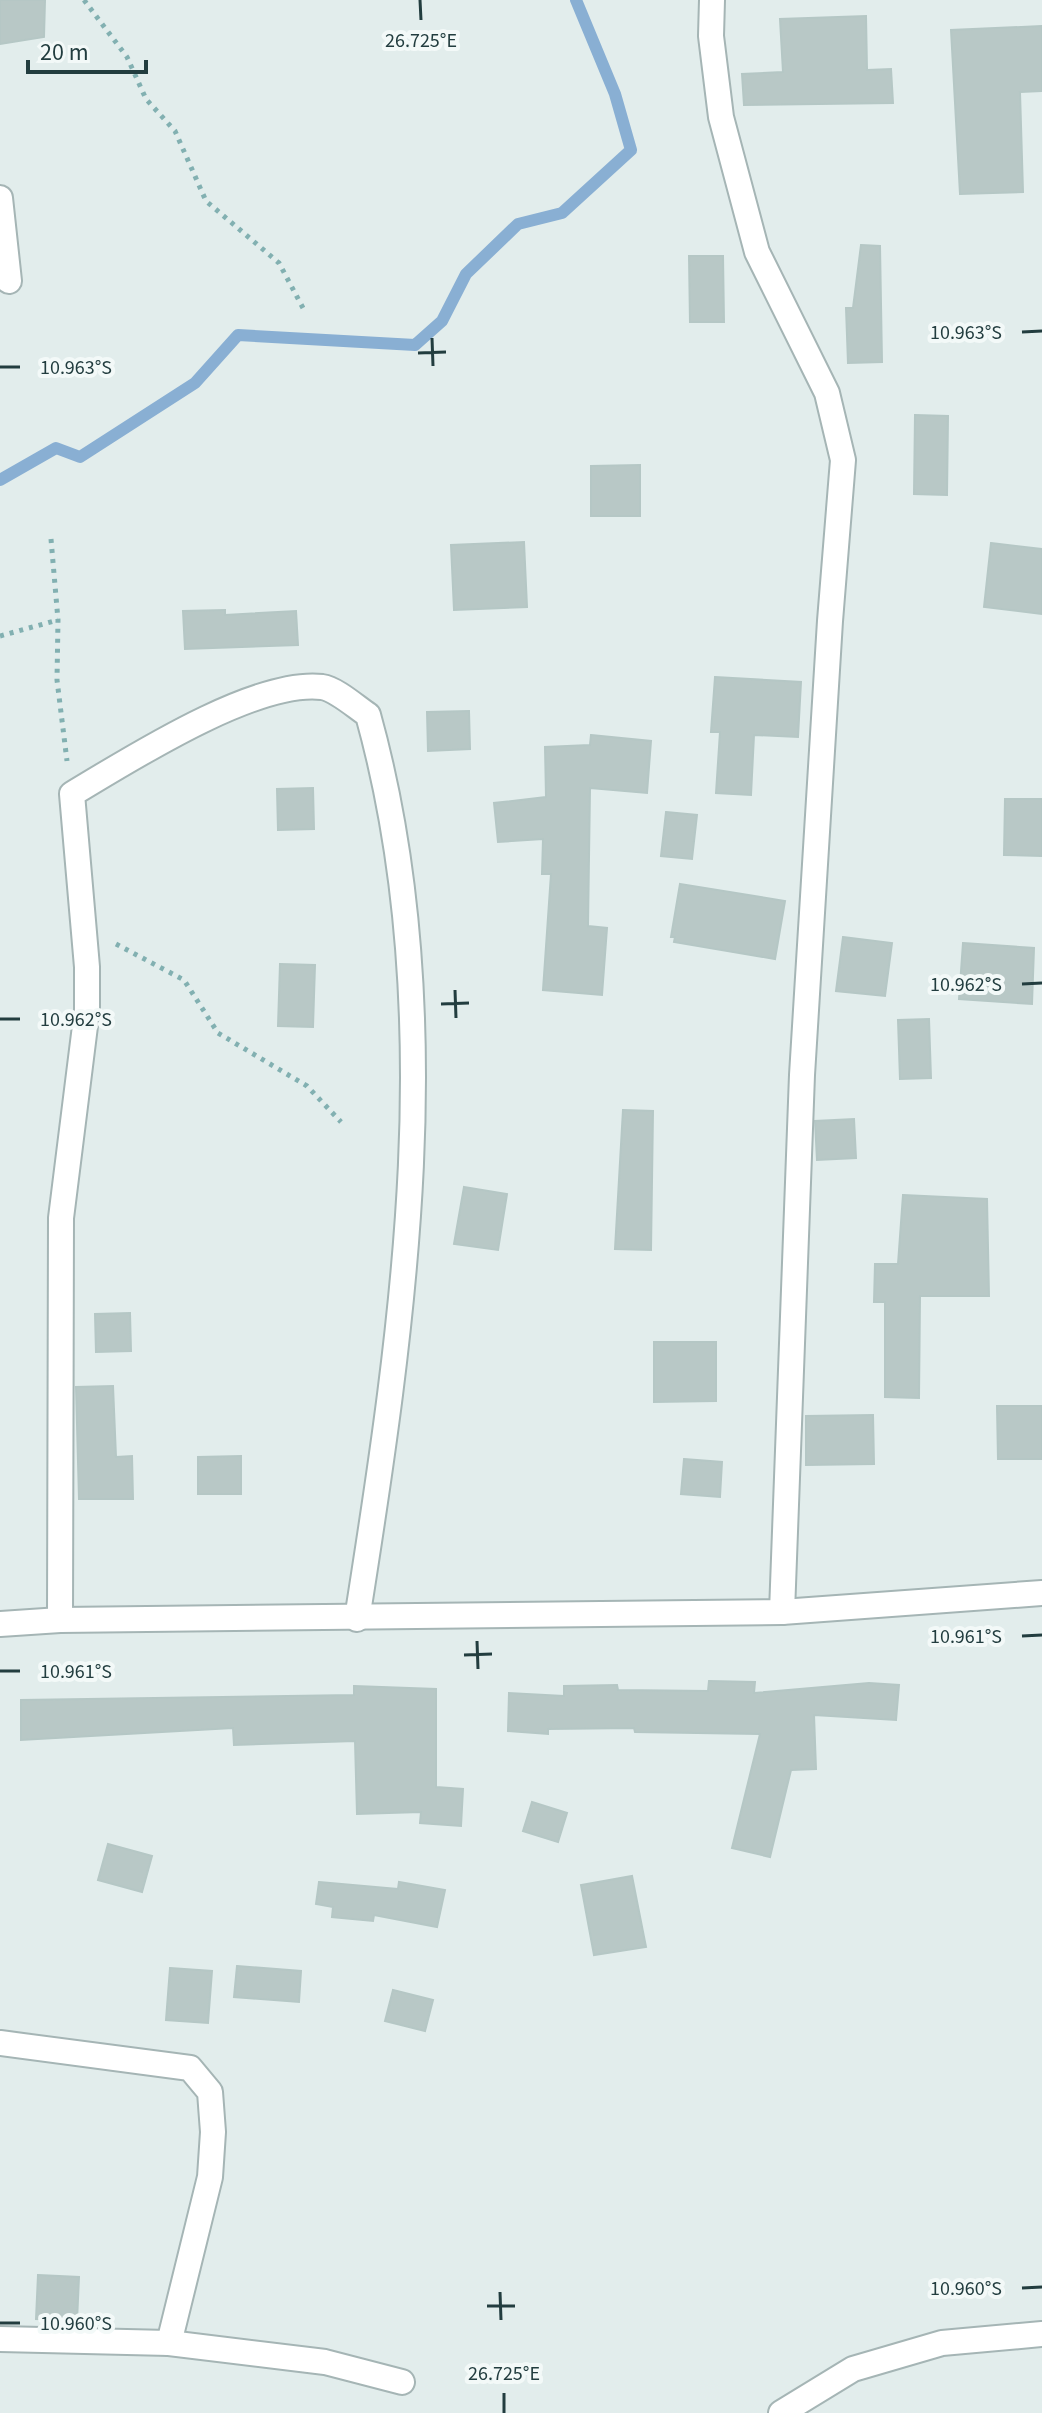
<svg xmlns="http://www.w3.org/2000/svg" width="1042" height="2413" font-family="'Source Sans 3',sans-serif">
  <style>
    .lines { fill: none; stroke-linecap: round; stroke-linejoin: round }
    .stream { stroke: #89afd3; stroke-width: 12 }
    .building { fill: #b8c8c6; stroke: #b5c7c5; stroke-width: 2 }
    .street-casing { stroke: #a5b5b5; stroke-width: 28 }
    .path { stroke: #82b0b1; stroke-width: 5; stroke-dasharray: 4 6; stroke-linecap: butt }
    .street { stroke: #fff; stroke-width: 24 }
    .ticks { fill: none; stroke: #223d3f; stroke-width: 3 }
    .ticks-label { font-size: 20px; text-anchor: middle; fill: #223d3f; stroke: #f3f9f8; stroke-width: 8; stroke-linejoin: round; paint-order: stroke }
  </style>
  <rect width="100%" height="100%" fill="#e2edec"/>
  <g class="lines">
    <path class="stream" d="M 0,480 L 56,448 L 80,457 L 195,383 L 238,335 L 415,345 L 442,321 L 466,274 L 518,224 L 562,213 L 631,150 L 615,94 L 576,0"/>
  </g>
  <g class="building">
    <path d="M 0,0 L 45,0 L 44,37 L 0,44 Z"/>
    <path d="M 866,16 L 867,70 L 891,69 L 893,103 L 744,105 L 742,74 L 783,72 L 780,19 Z"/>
    <path d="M 1042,26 L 1042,91 L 1020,92 L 1023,192 L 960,194 L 951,30 Z"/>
    <path d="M 861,245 L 880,246 L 882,362 L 848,363 L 846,308 L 853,308 Z"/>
    <path d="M 689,256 L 723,256 L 724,322 L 690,322 Z"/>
    <path d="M 915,415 L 948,416 L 947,495 L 914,494 Z"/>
    <path d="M 640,465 L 640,516 L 591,516 L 591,466 Z"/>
    <path d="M 524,542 L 527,607 L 454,610 L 451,545 Z"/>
    <path d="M 991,543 L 1042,549 L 1042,614 L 984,607 Z"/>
    <path d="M 225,610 L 225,615 L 296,611 L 298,645 L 185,649 L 183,611 Z"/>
    <path d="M 715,677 L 801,682 L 798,737 L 754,735 L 751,795 L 716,793 L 720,732 L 711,732 Z"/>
    <path d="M 469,711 L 470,749 L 428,751 L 427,712 Z"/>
    <path d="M 591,735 L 651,741 L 647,793 L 590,788 L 588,926 L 607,928 L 602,995 L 543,990 L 551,874 L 542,874 L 543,839 L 498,842 L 494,803 L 546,797 L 545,747 L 590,745 Z"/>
    <path d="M 313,788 L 314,829 L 278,830 L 277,789 Z"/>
    <path d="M 1005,799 L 1042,799 L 1042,856 L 1004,855 Z"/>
    <path d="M 666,812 L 697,815 L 692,859 L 661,856 Z"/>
    <path d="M 680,884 L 785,901 L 775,959 L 674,942 L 675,937 L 671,937 Z"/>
    <path d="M 843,937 L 892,943 L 885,996 L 836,991 Z"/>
    <path d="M 963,943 L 1034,948 L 1032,1004 L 959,999 Z"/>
    <path d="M 280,964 L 315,965 L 313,1027 L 278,1026 Z"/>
    <path d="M 929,1019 L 931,1078 L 900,1079 L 898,1020 Z"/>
    <path d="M 623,1110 L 653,1111 L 651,1250 L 615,1249 Z"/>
    <path d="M 854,1119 L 856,1158 L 817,1160 L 815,1121 Z"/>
    <path d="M 464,1187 L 507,1194 L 498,1250 L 454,1244 Z"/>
    <path d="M 903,1195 L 987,1199 L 989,1296 L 920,1296 L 919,1398 L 885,1397 L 885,1302 L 874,1302 L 875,1264 L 898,1264 Z"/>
    <path d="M 130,1313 L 131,1351 L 96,1352 L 95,1314 Z"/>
    <path d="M 654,1342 L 716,1342 L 716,1401 L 654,1402 Z"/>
    <path d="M 113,1386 L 116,1457 L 132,1456 L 133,1499 L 79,1499 L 76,1387 Z"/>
    <path d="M 997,1406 L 1042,1406 L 1042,1459 L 998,1459 Z"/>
    <path d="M 873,1415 L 874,1464 L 806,1465 L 806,1416 Z"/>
    <path d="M 241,1456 L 241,1494 L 198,1494 L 198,1457 Z"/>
    <path d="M 684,1459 L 722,1462 L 720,1497 L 681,1494 Z"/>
    <path d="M 709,1681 L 755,1682 L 754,1693 L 869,1683 L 899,1685 L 896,1720 L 814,1715 L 816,1769 L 791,1770 L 770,1857 L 732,1848 L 760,1734 L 635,1732 L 634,1728 L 548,1729 L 548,1734 L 508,1731 L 509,1693 L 564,1696 L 564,1686 L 617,1685 L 618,1690 L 708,1691 Z"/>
    <path d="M 354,1686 L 436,1689 L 436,1787 L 463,1789 L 461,1826 L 420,1823 L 421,1812 L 357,1814 L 355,1741 L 234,1745 L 233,1728 L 21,1740 L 21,1700 L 354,1695 Z"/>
    <path d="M 532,1802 L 567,1813 L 558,1842 L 523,1831 Z"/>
    <path d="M 108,1844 L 152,1856 L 142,1892 L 98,1880 Z"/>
    <path d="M 632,1876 L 646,1947 L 594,1955 L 581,1885 Z"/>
    <path d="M 319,1882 L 398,1889 L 399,1882 L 445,1890 L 437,1927 L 374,1915 L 373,1921 L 332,1917 L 333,1907 L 316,1904 Z"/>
    <path d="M 237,1966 L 301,1971 L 299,2002 L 234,1997 Z"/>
    <path d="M 170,1968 L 212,1971 L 208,2023 L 166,2020 Z"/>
    <path d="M 393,1990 L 433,2000 L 425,2031 L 385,2021 Z"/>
    <path d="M 38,2275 L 79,2277 L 77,2321 L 36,2319 Z"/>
  </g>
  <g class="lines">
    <defs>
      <g id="street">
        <path d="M 712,0 L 711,36 L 721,117 L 757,252 L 827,393 L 843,460 L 830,621 L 802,1075 L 782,1612"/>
        <path d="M 0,198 L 9,281"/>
        <path d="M 60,1620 L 61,1218 L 87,1010 L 87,967 L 72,794 C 129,760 255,679 322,687 C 336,689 356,707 368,715 C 450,1010 404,1322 357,1619"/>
        <path d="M 0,1624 L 60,1620 L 782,1612 L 1042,1593"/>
        <path d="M 0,2043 L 190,2068 L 210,2092 L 213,2132 L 210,2177 L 169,2343"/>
        <path d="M 0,2339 L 169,2343 L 325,2362 L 402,2382"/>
        <path d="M 781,2413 L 853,2369 L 942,2343 L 1042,2334"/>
      </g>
    </defs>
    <use href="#street" class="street-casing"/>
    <g class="path">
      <path d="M 84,0 L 127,57 L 146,99 L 175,131 L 206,201 L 279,263 L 303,308"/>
      <path d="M 51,539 L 58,620 L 57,680 L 67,761"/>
      <path d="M 0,636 L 58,620"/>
      <path d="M 116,944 L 184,980 L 218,1033 L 307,1086 L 341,1122"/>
    </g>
    <use href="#street" class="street"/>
  </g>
  <path class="ticks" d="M 420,0 L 421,20M 1022,332 L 1042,331M 432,338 L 433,366M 418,353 L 446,352M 0,367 L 20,367M 1022,984 L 1042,983M 455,990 L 456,1018M 441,1004 L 469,1003M 0,1019 L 20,1019M 1022,1636 L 1042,1635M 477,1641 L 478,1669M 464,1655 L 492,1654M 0,1671 L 20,1671M 1022,2288 L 1042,2287M 500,2292 L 501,2320M 487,2306 L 515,2306M 0,2323 L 20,2323M 504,2393 L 504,2413"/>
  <g class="ticks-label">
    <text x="421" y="47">26.725°E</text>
    <text x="966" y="339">10.963°S</text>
    <text x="76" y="374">10.963°S</text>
    <text x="966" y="991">10.962°S</text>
    <text x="76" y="1026">10.962°S</text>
    <text x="966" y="1643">10.961°S</text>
    <text x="76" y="1678">10.961°S</text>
    <text x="966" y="2295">10.960°S</text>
    <text x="76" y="2330">10.960°S</text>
    <text x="504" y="2380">26.725°E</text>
  </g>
  <path d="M28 60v12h118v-12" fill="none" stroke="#223d3f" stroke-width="4"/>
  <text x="40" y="60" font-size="24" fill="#223d3f" stroke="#f3f9f8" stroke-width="6" paint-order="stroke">20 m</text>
</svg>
